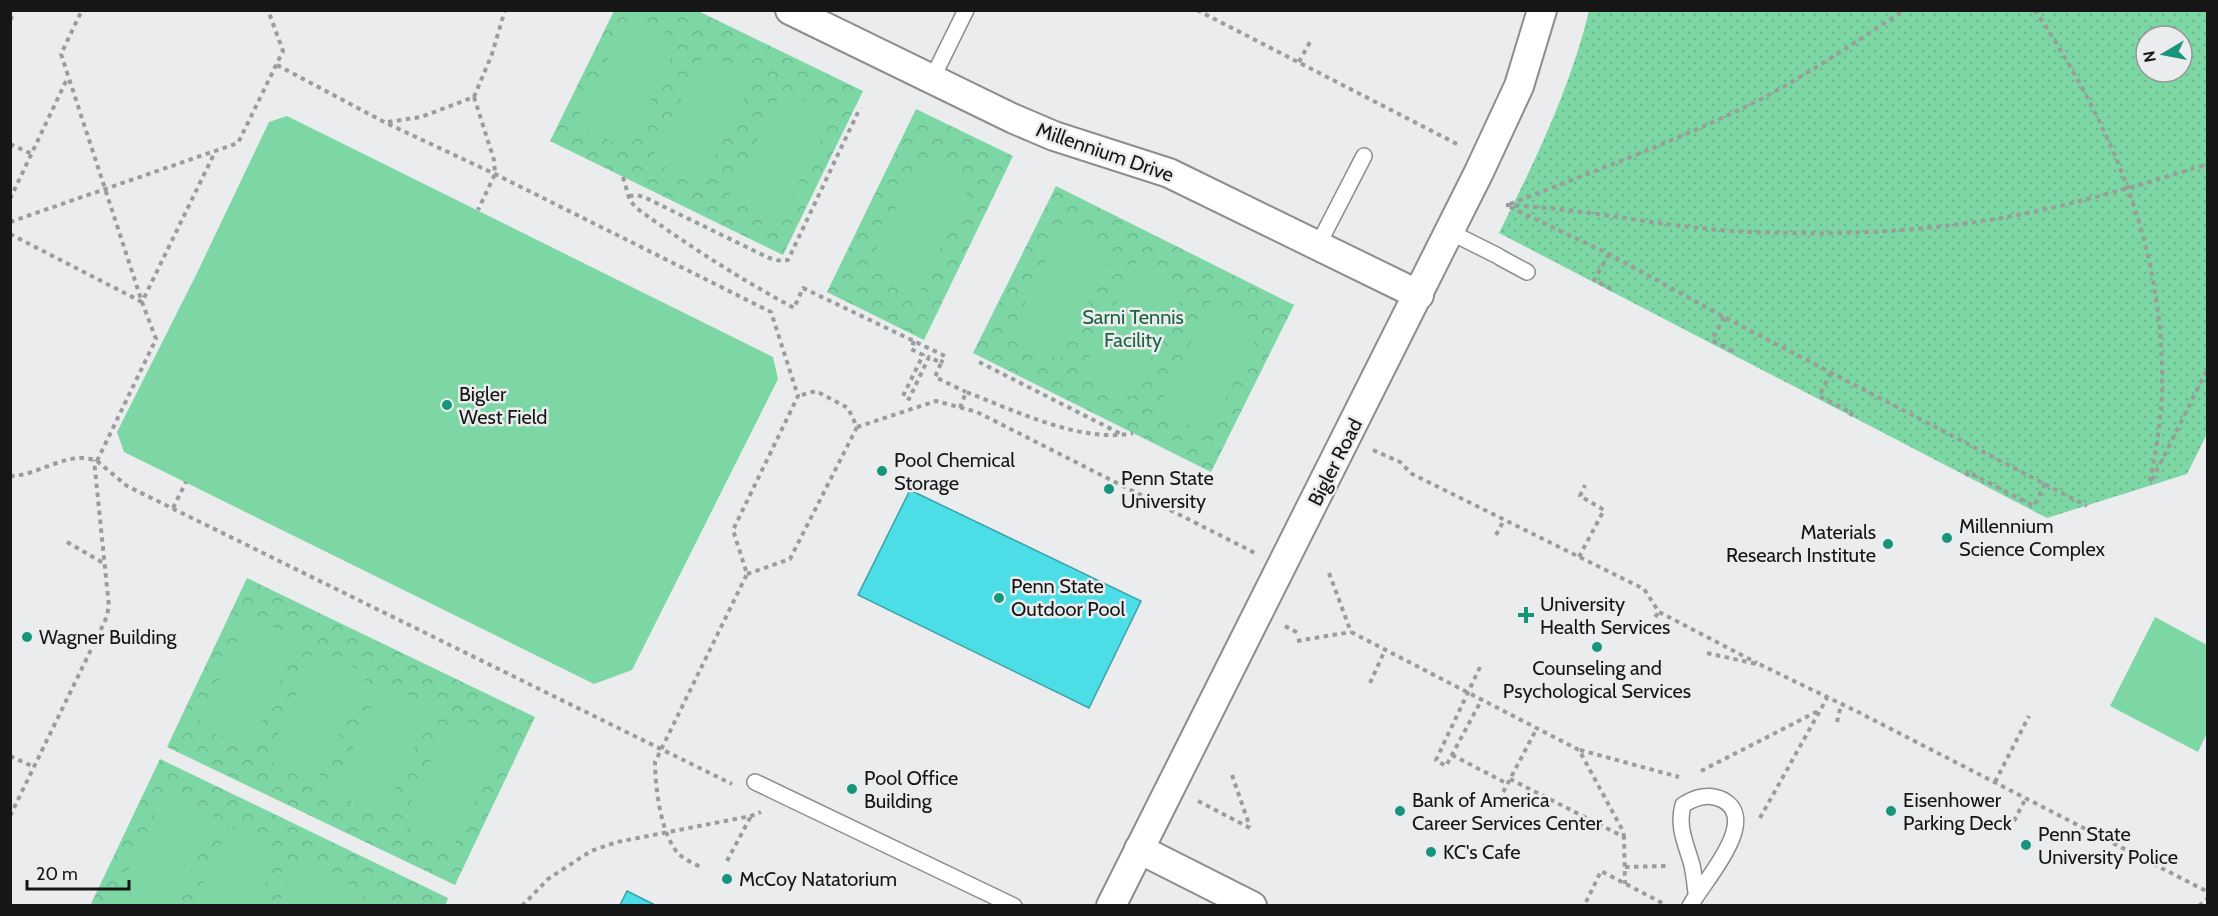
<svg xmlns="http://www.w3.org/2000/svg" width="2218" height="916" font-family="Cabin,sans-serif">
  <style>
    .grass { fill: url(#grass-dots); fill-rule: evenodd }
    .park { fill: url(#park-crowns) }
    .garden { fill: #7dd7a5 }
    .water { fill: #4bdee7; stroke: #3ba2a8; stroke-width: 1.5 }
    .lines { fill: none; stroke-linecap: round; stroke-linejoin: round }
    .service-casing { stroke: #8c8d8e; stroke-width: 18 }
    .minor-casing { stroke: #8c8d8e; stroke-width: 32 }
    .path { stroke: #9b9c9c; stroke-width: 4; stroke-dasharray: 4.5 4.5; stroke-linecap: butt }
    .service { stroke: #fff; stroke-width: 15 }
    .minor { stroke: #fff; stroke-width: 28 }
    .poi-dot { fill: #17947c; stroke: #ebeced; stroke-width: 2 }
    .labels { text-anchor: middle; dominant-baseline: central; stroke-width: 5; stroke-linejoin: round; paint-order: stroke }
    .street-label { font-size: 20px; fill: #161616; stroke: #ebeced }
    .park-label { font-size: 20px; fill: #1a6441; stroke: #ebeced }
    .poi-label { font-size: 20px; fill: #161616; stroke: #ebeced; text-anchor: start }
  </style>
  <defs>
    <pattern id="grass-dots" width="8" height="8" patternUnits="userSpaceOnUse" patternTransform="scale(1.5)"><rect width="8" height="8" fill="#7dd7a5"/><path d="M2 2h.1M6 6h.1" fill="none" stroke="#6bb88d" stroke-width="1.8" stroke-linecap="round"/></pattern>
    <pattern id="park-crowns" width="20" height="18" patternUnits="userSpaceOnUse" patternTransform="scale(1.5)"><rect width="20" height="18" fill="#7dd7a5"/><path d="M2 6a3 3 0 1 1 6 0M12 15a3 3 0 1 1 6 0" fill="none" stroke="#6bb88d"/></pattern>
  </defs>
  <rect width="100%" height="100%" fill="#ebeced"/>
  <path class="grass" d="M 2205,11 L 2208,14 L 2207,434 L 2187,474 L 2047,518 L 1499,233 C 1535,161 1570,89 1589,11 ZM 2146,36 L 2182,36 L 2182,72 L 2146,72 Z"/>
  <g class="park">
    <path d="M 614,11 L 698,11 L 863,91 L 783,255 L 550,141 Z"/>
    <path d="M 916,109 L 1013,156 L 924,340 L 827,292 Z"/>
    <path d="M 1056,186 L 1294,305 L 1211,472 L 973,353 Z"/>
    <path d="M 247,578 L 535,717 L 455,885 L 167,747 Z"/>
    <path d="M 160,759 L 448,898 L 445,906 L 90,906 Z"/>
  </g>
  <g class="garden">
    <path d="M 630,15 L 680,40 L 626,149 L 576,123 Z"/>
    <path d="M 705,52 L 755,77 L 701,185 L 651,160 Z"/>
    <path d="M 783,89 L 833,114 L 779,222 L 729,197 Z"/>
    <path d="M 287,116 L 773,357 L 778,379 L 632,670 L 594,684 L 124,452 L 117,432 L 197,273 L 269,122 Z"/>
    <path d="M 921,156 L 972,182 L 919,293 L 867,268 Z"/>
    <path d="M 1063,227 L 1113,251 L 1060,360 L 1009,335 Z"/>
    <path d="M 1136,263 L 1186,289 L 1132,397 L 1082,372 Z"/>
    <path d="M 1211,301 L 1262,326 L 1208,435 L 1158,409 Z"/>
    <path d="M 249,615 L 300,640 L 248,749 L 198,725 Z"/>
    <path d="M 2155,617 L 2207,645 L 2207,733 L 2198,752 L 2110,706 Z"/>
    <path d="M 318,649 L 368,674 L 316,783 L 266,759 Z"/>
    <path d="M 384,683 L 434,707 L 382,816 L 332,792 Z"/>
    <path d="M 453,715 L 504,739 L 452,849 L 401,824 Z"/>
    <path d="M 165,795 L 216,819 L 175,905 L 115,905 L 113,904 Z"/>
    <path d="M 230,827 L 281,851 L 255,905 L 193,905 Z"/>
    <path d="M 299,861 L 350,885 L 340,905 L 278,905 Z"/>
    <path d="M 366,894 L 390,905 L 361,905 Z"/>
  </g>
  <g class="water">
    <path d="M 910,490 L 1141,601 L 1089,708 L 858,595 Z"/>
    <path d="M 627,891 L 655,905 L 620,905 Z"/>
  </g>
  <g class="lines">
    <defs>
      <g id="service">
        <path d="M 932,79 L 966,10"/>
        <path d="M 1450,232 L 1498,256"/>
        <path d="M 1318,245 L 1364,156"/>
        <path d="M 1501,258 L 1527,272"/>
        <path d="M 755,782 L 1014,906"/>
        <path d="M 1690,906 C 1702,883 1761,821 1723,800 C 1710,793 1695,797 1683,805 C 1677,827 1686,844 1692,865 C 1694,874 1695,884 1696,893"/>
      </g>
      <g id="minor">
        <path d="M 790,10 L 1014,119 L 1054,136 L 1169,173 L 1419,295"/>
        <path d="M 1139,849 L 1252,906"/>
        <path d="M 1111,906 L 1479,172 L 1519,86 L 1542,10"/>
      </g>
    </defs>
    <use href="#service" class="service-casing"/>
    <use href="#minor" class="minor-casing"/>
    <g class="path">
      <path d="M 1197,10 L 1459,145"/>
      <path d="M 2035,10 C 2113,128 2165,248 2162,392 C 2161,424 2155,455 2149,486"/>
      <path d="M 10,20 L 14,13"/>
      <path d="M 1299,62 L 1311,40"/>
      <path d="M 277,65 L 386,123 L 495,174 L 771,312 L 798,396 L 733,530 L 747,574 L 655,762 C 655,787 661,838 680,855 C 686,860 694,864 701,867"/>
      <path d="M 474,97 L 494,160 L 495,174 L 478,210"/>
      <path d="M 388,122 L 421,117 L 474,97 L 492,54 L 505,10"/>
      <path d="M 10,144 L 32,154"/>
      <path d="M 623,177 L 630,201 L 639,210 C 689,246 740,279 794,308 L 803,288 L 945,356 L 941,363"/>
      <path d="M 629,196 L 637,195 L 646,198 L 769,258 L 781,261 L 788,260 L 860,108"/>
      <path d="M 10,199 L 67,79"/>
      <path d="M 1510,204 C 1589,173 1669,144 1745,107 C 1801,80 1853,43 1905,10"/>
      <path d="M 1506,205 C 1582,208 1657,226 1733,231 C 1821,236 1913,233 2001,218 C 2071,206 2140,185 2208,164"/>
      <path d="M 1510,207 L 1609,254 L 1724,317 L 2087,506"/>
      <path d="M 10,222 L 238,143 L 283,51 L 268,10"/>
      <path d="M 10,234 L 142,302 L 61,54 L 82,10"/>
      <path d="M 1609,254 L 1594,280 L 1613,290 L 1612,292"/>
      <path d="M 1724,317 L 1712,340 L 1732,351 L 1731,354"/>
      <path d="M 914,341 L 911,349 L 923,355 L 903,396 L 909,399 L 929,357 L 941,363 L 935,377 L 966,392"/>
      <path d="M 979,362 L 1123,435"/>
      <path d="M 1831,373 L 1819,396 L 1852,413 L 1850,416"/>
      <path d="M 960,408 L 966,392 C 1014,410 1082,444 1133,433"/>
      <path d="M 857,427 L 936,401 L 977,412 L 1255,553"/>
      <path d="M 1373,450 L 1400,462 L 1412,474 L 1644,589 L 1659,612 L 1757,663"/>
      <path d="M 97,461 L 127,486 L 732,784"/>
      <path d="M 10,476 C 39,476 69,449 97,461 L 156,339 L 142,302 L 215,152"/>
      <path d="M 1966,476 L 1968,472 L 2034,506 L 2045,484"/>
      <path d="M 2152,480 L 2208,368"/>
      <path d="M 173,508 L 186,482"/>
      <path d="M 1496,535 L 1504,520"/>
      <path d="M 67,542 L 105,564"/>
      <path d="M 1579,557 L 1604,510 L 1580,496 L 1585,485"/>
      <path d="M 1329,573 L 1351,632 L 1579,750 L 1623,831 L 1624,837"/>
      <path d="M 747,574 L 790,559 L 857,427 L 848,408 L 816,391 L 798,396"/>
      <path d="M 1655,617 L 1659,612"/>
      <path d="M 1285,626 L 1300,634"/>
      <path d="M 1297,641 L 1351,632"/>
      <path d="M 1707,653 L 1761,665 L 1858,712 L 2208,892"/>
      <path d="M 1480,667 L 1436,760 L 1446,766 L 1482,699"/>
      <path d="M 1370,683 L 1385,650"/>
      <path d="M 1837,722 L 1841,705"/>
      <path d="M 1580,750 L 1679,777"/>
      <path d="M 1452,755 L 1508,784"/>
      <path d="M 10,756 L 34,767"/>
      <path d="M 1701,771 L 1820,710"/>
      <path d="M 1232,775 L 1250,827"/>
      <path d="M 1510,779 L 1624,837 L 1625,884"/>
      <path d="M 1995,782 L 2029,716"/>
      <path d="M 1499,800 L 1537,728"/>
      <path d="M 1198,801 L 1250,828"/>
      <path d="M 10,816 L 105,621 L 109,607 L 94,460"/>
      <path d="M 1760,818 L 1827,698"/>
      <path d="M 2014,821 L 2026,798"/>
      <path d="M 727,861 L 751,816"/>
      <path d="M 1625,867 L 1667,866"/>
      <path d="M 1586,902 L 1601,871 L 1666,905"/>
      <path d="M 522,906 L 548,879 L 591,851 L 617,842 L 751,816 L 761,812"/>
      <path d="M 2199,906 L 2208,898"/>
    </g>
    <use href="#service" class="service"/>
    <use href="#minor" class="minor"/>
  </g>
  <g class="poi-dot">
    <circle cx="447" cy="405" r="6"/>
    <circle cx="882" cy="471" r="6"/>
    <circle cx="1109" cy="489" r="6"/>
    <circle cx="1947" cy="538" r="6"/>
    <circle cx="1888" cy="544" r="6"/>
    <circle cx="999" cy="598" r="6"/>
    <path d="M1523 606h6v6h6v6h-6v6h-6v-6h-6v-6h6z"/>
    <circle cx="27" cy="637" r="6"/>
    <circle cx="1597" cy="647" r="6"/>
    <circle cx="852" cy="789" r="6"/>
    <circle cx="1400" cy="811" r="6"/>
    <circle cx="1891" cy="811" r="6"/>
    <circle cx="2026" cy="845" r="6"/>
    <circle cx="1431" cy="852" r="6"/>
    <circle cx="727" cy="879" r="6"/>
  </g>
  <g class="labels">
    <g class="street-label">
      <text transform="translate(1105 152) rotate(19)">Millennium Drive</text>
      <text transform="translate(1335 462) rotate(-63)">Bigler Road</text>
    </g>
    <g class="park-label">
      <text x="1133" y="317">Sarni Tennis<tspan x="1133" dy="23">Facility</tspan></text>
    </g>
    <g class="poi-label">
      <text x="459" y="394">Bigler<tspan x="459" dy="23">West Field</tspan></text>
      <text x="894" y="460">Pool Chemical<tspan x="894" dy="23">Storage</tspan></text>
      <text x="1121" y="478">Penn State<tspan x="1121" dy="23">University</tspan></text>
      <text x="1959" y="526">Millennium<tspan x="1959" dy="23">Science Complex</tspan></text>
      <text x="1876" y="532" text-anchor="end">Materials<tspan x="1876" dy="23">Research Institute</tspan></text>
      <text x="1011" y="586">Penn State<tspan x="1011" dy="23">Outdoor Pool</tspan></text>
      <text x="1540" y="604">University<tspan x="1540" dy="23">Health Services</tspan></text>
      <text x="39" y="637">Wagner Building</text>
      <text x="1597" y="668" text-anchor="middle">Counseling and<tspan x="1597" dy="23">Psychological Services</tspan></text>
      <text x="864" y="778">Pool Office<tspan x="864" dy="23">Building</tspan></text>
      <text x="1412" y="800">Bank of America<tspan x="1412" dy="23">Career Services Center</tspan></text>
      <text x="1903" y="800">Eisenhower<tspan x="1903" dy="23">Parking Deck</tspan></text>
      <text x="2038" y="834">Penn State<tspan x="2038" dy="23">University Police</tspan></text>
      <text x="1443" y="852">KC's Cafe</text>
      <text x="739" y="879">McCoy Natatorium</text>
    </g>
  </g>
  <rect width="2218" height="916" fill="none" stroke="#161616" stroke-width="24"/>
  <g transform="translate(2164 54) rotate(260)"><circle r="28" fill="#ebeced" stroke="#969697" stroke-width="1.5"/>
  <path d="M0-4.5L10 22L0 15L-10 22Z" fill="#17947c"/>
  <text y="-9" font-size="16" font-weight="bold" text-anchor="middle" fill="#161616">N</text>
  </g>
  <path d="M27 880v9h102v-9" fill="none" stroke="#161616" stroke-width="3"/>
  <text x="36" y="880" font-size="18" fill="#161616" stroke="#ebeced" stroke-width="4.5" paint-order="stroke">20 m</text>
</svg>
